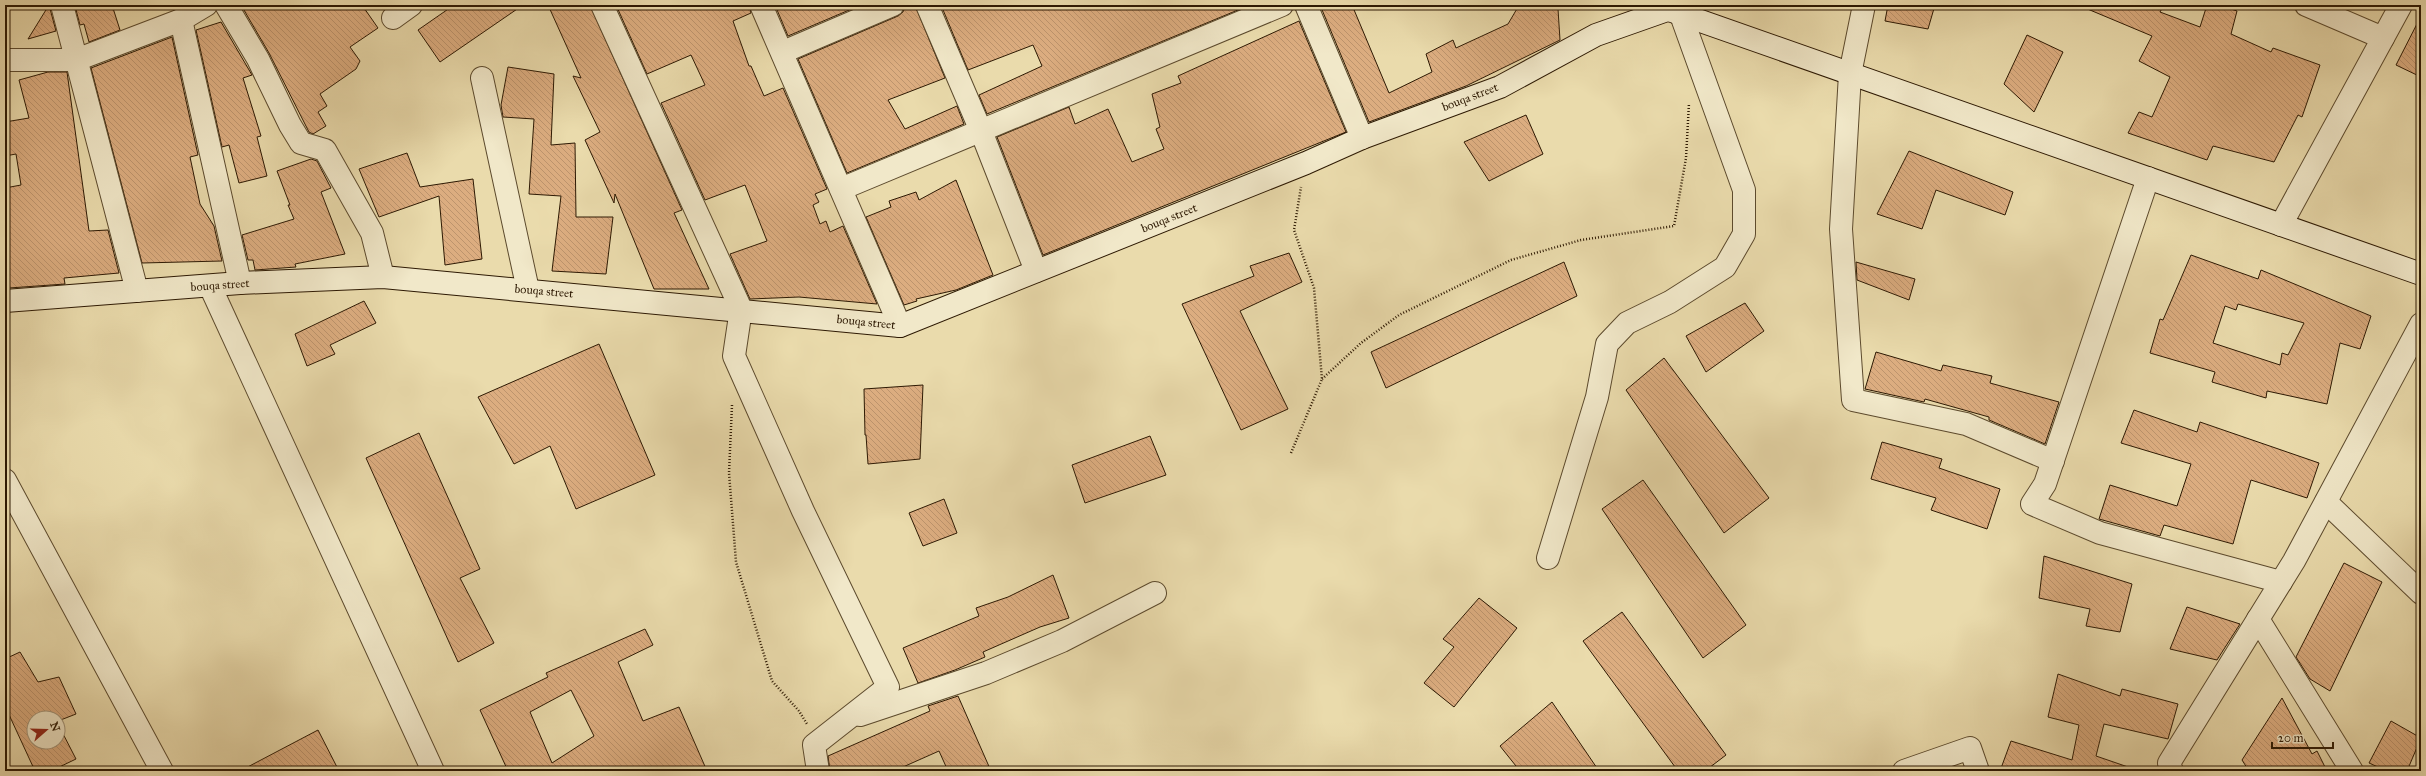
<svg xmlns="http://www.w3.org/2000/svg" width="2426" height="776" font-family="'IM FELL Great Primer',serif">
  <style>
    .building { fill: url(#building-back-hatch); stroke: #2d1903; fill-rule: evenodd }
    .lines { fill: none; stroke-linecap: round; stroke-linejoin: round }
    .street-casing { stroke: #5c4a2d; stroke-width: 24 }
    .secondary-casing { stroke: #2d1903; stroke-width: 24 }
    .path { stroke: #2d1903; stroke-width: 2.5; stroke-dasharray: 1 2; stroke-linecap: butt }
    .street { stroke: #f1e8c9; stroke-width: 22 }
    .secondary { stroke: #f1e8c9; stroke-width: 22 }
    .labels { text-anchor: middle; dominant-baseline: central; stroke-width: 3; stroke-linejoin: round; paint-order: stroke }
    .street-label { font-size: 12px; fill: #2d1903; stroke: #f1e8c9 }
  </style>
  <defs>
    <pattern id="building-back-hatch" width="6" height="6" patternUnits="userSpaceOnUse"><rect width="6" height="6" fill="#dcad80"/><path d="M-1 5l2 2M0 0l6 6M5-1l2 2" fill="none" stroke="#bd946d"/></pattern>
  </defs>
  <rect width="100%" height="100%" fill="#eadbac"/>
  <filter id="stains"><feTurbulence type="fractalNoise" baseFrequency=".005" numOctaves="4"/><feColorMatrix values="0 0 0 0 .2 0 0 0 0 .09 0 0 0 0 .02 0 0 0 .5 -.17"/></filter>
  <radialGradient id="worn" r=".72"><stop offset=".6" stop-color="#630" stop-opacity="0"/><stop offset="1" stop-color="#630" stop-opacity=".3"/></radialGradient>
  <g class="building">
    <path d="M 49,5 L 56,31 L 28,39 Z"/>
    <path d="M 79,5 L 112,5 L 120,30 L 89,42 L 84,24 L 80,25 L 75,6 Z"/>
    <path d="M 241,5 L 362,5 L 378,28 L 350,47 L 360,61 L 356,69 L 320,94 L 327,106 L 318,112 L 326,126 L 313,134 L 309,132 L 269,53 Z"/>
    <path d="M 454,5 L 523,5 L 440,62 L 418,30 Z"/>
    <path d="M 548,5 L 590,5 L 682,210 L 674,213 L 709,289 L 654,289 L 615,194 L 614,203 L 585,140 L 600,132 L 573,76 L 581,78 Z"/>
    <path d="M 616,5 L 749,5 L 751,13 L 733,21 L 749,66 L 751,66 L 764,96 L 783,88 L 827,189 L 815,194 L 819,202 L 813,205 L 820,224 L 826,221 L 830,232 L 843,226 L 877,304 L 799,297 L 750,299 L 730,254 L 767,241 L 745,185 L 705,200 L 661,103 L 705,85 L 691,55 L 647,74 Z"/>
    <path d="M 775,5 L 861,5 L 788,36 Z"/>
    <path d="M 905,5 L 915,5 L 945,78 L 888,100 L 905,129 L 957,106 L 964,124 L 847,173 L 798,59 L 898,16 L 903,12 Z"/>
    <path d="M 941,5 L 1250,5 L 987,114 L 979,95 L 1042,66 L 1033,45 L 968,70 Z"/>
    <path d="M 1320,5 L 1352,5 L 1389,93 L 1432,72 L 1426,54 L 1453,40 L 1456,48 L 1508,24 L 1518,7 L 1522,5 L 1558,9 L 1560,40 L 1466,86 L 1369,122 Z"/>
    <path d="M 1888,5 L 1935,5 L 1928,29 L 1885,21 Z"/>
    <path d="M 2078,5 L 2164,5 L 2160,12 L 2200,27 L 2207,5 L 2219,5 L 2237,11 L 2231,34 L 2271,52 L 2273,48 L 2320,65 L 2302,117 L 2298,115 L 2274,162 L 2213,146 L 2207,160 L 2128,133 L 2139,112 L 2152,117 L 2170,77 L 2139,61 L 2152,36 Z"/>
    <path d="M 2421,16 L 2421,77 L 2396,65 Z"/>
    <path d="M 1299,21 L 1346,132 L 1043,255 L 997,137 L 1069,107 L 1075,124 L 1108,109 L 1132,162 L 1164,149 L 1156,129 L 1160,127 L 1152,94 L 1181,83 L 1178,76 Z"/>
    <path d="M 221,22 L 252,75 L 243,78 L 261,136 L 257,137 L 267,176 L 239,183 L 229,145 L 222,147 L 196,30 Z"/>
    <path d="M 2027,35 L 2063,52 L 2034,112 L 2004,84 Z"/>
    <path d="M 172,37 L 198,155 L 190,157 L 200,204 L 214,226 L 222,261 L 142,263 L 91,68 Z"/>
    <path d="M 508,67 L 554,74 L 551,145 L 575,143 L 576,217 L 613,217 L 606,274 L 552,271 L 561,196 L 529,194 L 534,119 L 503,117 L 501,105 Z"/>
    <path d="M 48,72 L 67,72 L 89,231 L 108,230 L 119,273 L 64,278 L 65,284 L 9,288 L 5,273 L 5,188 L 21,185 L 16,154 L 5,156 L 5,122 L 29,118 L 19,80 Z"/>
    <path d="M 1526,115 L 1543,154 L 1489,181 L 1464,142 Z"/>
    <path d="M 1909,151 L 2013,192 L 2005,215 L 1936,190 L 1922,229 L 1877,214 Z"/>
    <path d="M 407,153 L 420,187 L 473,179 L 482,259 L 445,265 L 439,196 L 379,217 L 359,169 Z"/>
    <path d="M 311,159 L 317,161 L 331,188 L 321,192 L 345,254 L 295,264 L 296,267 L 255,270 L 253,260 L 248,260 L 242,235 L 294,219 L 288,205 L 290,205 L 277,171 Z"/>
    <path d="M 956,180 L 993,275 L 956,290 L 916,299 L 917,301 L 904,305 L 866,217 L 891,207 L 889,201 L 916,192 L 919,200 Z"/>
    <path d="M 1289,253 L 1302,282 L 1240,311 L 1288,409 L 1241,430 L 1182,304 L 1254,276 L 1250,266 Z"/>
    <path d="M 2191,255 L 2258,279 L 2261,270 L 2371,316 L 2360,349 L 2340,343 L 2327,404 L 2267,391 L 2266,398 L 2212,382 L 2215,372 L 2150,353 L 2160,319 L 2163,320 ZM 2238,304 L 2304,323 L 2288,355 L 2282,353 L 2280,365 L 2213,343 L 2225,306 L 2236,310 Z"/>
    <path d="M 1564,262 L 1577,296 L 1386,388 L 1371,352 Z"/>
    <path d="M 1856,262 L 1915,279 L 1909,300 L 1857,280 Z"/>
    <path d="M 364,301 L 376,323 L 330,345 L 335,354 L 307,366 L 295,334 Z"/>
    <path d="M 1745,303 L 1764,331 L 1706,372 L 1686,336 Z"/>
    <path d="M 599,344 L 655,475 L 576,509 L 550,446 L 514,464 L 478,397 Z"/>
    <path d="M 1876,352 L 1941,371 L 1943,365 L 1992,376 L 1990,383 L 2059,402 L 2045,444 L 1989,420 L 1989,417 L 1925,399 L 1924,402 L 1865,389 Z"/>
    <path d="M 1664,358 L 1769,498 L 1724,533 L 1626,390 Z"/>
    <path d="M 923,385 L 920,459 L 868,464 L 866,435 L 865,435 L 864,389 Z"/>
    <path d="M 2134,410 L 2197,432 L 2200,422 L 2319,463 L 2307,498 L 2251,480 L 2233,544 L 2164,525 L 2160,536 L 2099,519 L 2110,485 L 2177,506 L 2191,464 L 2121,443 Z"/>
    <path d="M 419,433 L 480,569 L 460,578 L 494,643 L 458,662 L 366,458 Z"/>
    <path d="M 1150,436 L 1166,475 L 1085,503 L 1072,465 Z"/>
    <path d="M 1882,442 L 1942,459 L 1939,468 L 2000,489 L 1987,529 L 1931,510 L 1936,498 L 1871,479 Z"/>
    <path d="M 1643,480 L 1746,625 L 1703,658 L 1602,509 Z"/>
    <path d="M 944,499 L 957,533 L 923,546 L 909,513 Z"/>
    <path d="M 2044,556 L 2132,584 L 2120,632 L 2086,626 L 2090,609 L 2039,598 Z"/>
    <path d="M 2344,563 L 2382,582 L 2330,691 L 2310,679 L 2296,657 Z"/>
    <path d="M 1053,575 L 1069,618 L 1040,627 L 983,652 L 985,657 L 955,670 L 918,683 L 903,648 L 979,616 L 976,608 L 1008,597 Z"/>
    <path d="M 1479,598 L 1517,628 L 1454,707 L 1424,683 L 1454,647 L 1443,639 Z"/>
    <path d="M 2187,607 L 2240,624 L 2217,660 L 2170,649 Z"/>
    <path d="M 1622,612 L 1726,755 L 1705,771 L 1678,771 L 1583,641 Z"/>
    <path d="M 645,629 L 653,645 L 618,662 L 643,721 L 679,707 L 707,771 L 508,771 L 480,710 L 548,677 L 546,673 ZM 571,690 L 594,736 L 552,763 L 530,712 Z"/>
    <path d="M 20,652 L 38,682 L 59,677 L 76,714 L 58,721 L 58,718 L 34,718 L 34,742 L 58,742 L 58,724 L 76,759 L 51,771 L 35,771 L 5,706 L 5,659 Z"/>
    <path d="M 2058,674 L 2120,696 L 2122,689 L 2178,704 L 2168,739 L 2104,724 L 2096,756 L 2131,768 L 2130,771 L 2000,771 L 2011,741 L 2072,760 L 2079,725 L 2048,717 Z"/>
    <path d="M 958,696 L 991,771 L 948,771 L 939,751 L 894,771 L 830,771 L 828,756 L 930,711 L 928,706 Z"/>
    <path d="M 2282,698 L 2312,754 L 2317,751 L 2327,771 L 2249,771 L 2242,760 Z"/>
    <path d="M 1552,702 L 1599,771 L 1520,771 L 1500,746 Z"/>
    <path d="M 2391,721 L 2421,738 L 2407,771 L 2387,771 L 2369,763 Z"/>
    <path d="M 318,730 L 339,771 L 240,771 Z"/>
  </g>
  <g class="lines">
    <defs>
      <g id="street">
        <path d="M 62,5 L 137,291"/>
        <path d="M 226,5 L 258,59 L 290,125 L 301,143 L 325,150 L 372,233 L 383,277"/>
        <path d="M 602,5 L 741,309 L 734,356 L 803,511 L 888,687 L 814,745 L 818,771"/>
        <path d="M 761,5 L 900,326"/>
        <path d="M 927,5 L 981,131 L 1036,271"/>
        <path d="M 1306,5 L 1362,138"/>
        <path d="M 1864,5 L 1850,74 L 1841,229 L 1853,400 L 1966,424 L 2053,461"/>
        <path d="M 2306,5 L 2383,38"/>
        <path d="M 393,18 L 411,5"/>
        <path d="M 181,20 L 240,283"/>
        <path d="M 783,52 L 893,5"/>
        <path d="M 5,60 L 76,60 L 181,20 L 206,5"/>
        <path d="M 482,78 L 528,290"/>
        <path d="M 2148,178 L 2045,484 L 2032,504 L 2100,533 L 2281,582"/>
        <path d="M 841,189 L 1282,5"/>
        <path d="M 2281,225 L 2401,5"/>
        <path d="M 210,286 L 433,771"/>
        <path d="M 5,480 L 162,771"/>
        <path d="M 2326,502 L 2421,593"/>
        <path d="M 1548,558 L 1597,397 L 1607,344 L 1627,323 L 1670,302 L 1725,267 L 1744,234 L 1744,190 L 1681,15"/>
        <path d="M 2258,619 L 2352,771"/>
        <path d="M 860,715 L 986,673 L 1062,641 L 1155,593"/>
        <path d="M 1904,771 L 1970,748 L 1978,771"/>
        <path d="M 2172,771 L 2169,763 L 2294,561 L 2421,324"/>
      </g>
      <g id="secondary">
        <path d="M 1655,5 L 2421,274"/>
        <path d="M 5,301 L 240,283 L 383,277 L 900,326 L 1306,163 L 1362,138 L 1500,87 L 1596,35 L 1667,10"/>
      </g>
    </defs>
    <use href="#street" class="street-casing"/>
    <use href="#secondary" class="secondary-casing"/>
    <g class="path">
      <path d="M 1322,379 L 1361,343 L 1399,315 L 1511,260 L 1581,240 L 1674,226 L 1686,158 L 1689,103"/>
      <path d="M 732,405 L 729,473 L 736,562 L 772,681 L 799,711 L 807,724"/>
      <path d="M 1291,453 L 1322,379 L 1314,288 L 1294,230 L 1301,187"/>
    </g>
    <use href="#street" class="street"/>
    <use href="#secondary" class="secondary"/>
  </g>
  <g class="labels">
    <g class="street-label">
      <text transform="translate(1470 97) rotate(-21)">bouqa street</text>
      <text transform="translate(1169 218) rotate(-22)">bouqa street</text>
      <text transform="translate(220 285) rotate(-4)">bouqa street</text>
      <text transform="translate(544 291) rotate(5)">bouqa street</text>
      <text transform="translate(866 322) rotate(6)">bouqa street</text>
    </g>
  </g>
  <rect width="2426" height="776" fill="none" stroke="#eadbac" stroke-width="20"/>
  <rect x="6" y="6" width="2414" height="764" fill="none" stroke="#2d1903" stroke-width="2"/>
  <rect x="10" y="10" width="2406" height="756" fill="none" stroke="#2d1903"/>
  <g transform="translate(46 730) rotate(70)"><circle r="19" fill="#f1e8c9" stroke="#a3957a"/>
  <path d="M0-3L7 15L0 10L-7 15Z" fill="#8f2418"/>
  <text y="-6" font-size="11" font-weight="bold" text-anchor="middle" fill="#2d1903">N</text>
  </g>
  <path d="M2272 742v6h61v-6" fill="none" stroke="#2d1903" stroke-width="2"/>
  <text x="2278" y="742" font-size="12" fill="#2d1903" stroke="#f1e8c9" stroke-width="3" paint-order="stroke">20 m</text>
  <rect width="100%" height="100%" filter="url(#stains)"/>
  <rect width="100%" height="100%" fill="url(#worn)"/>
</svg>
